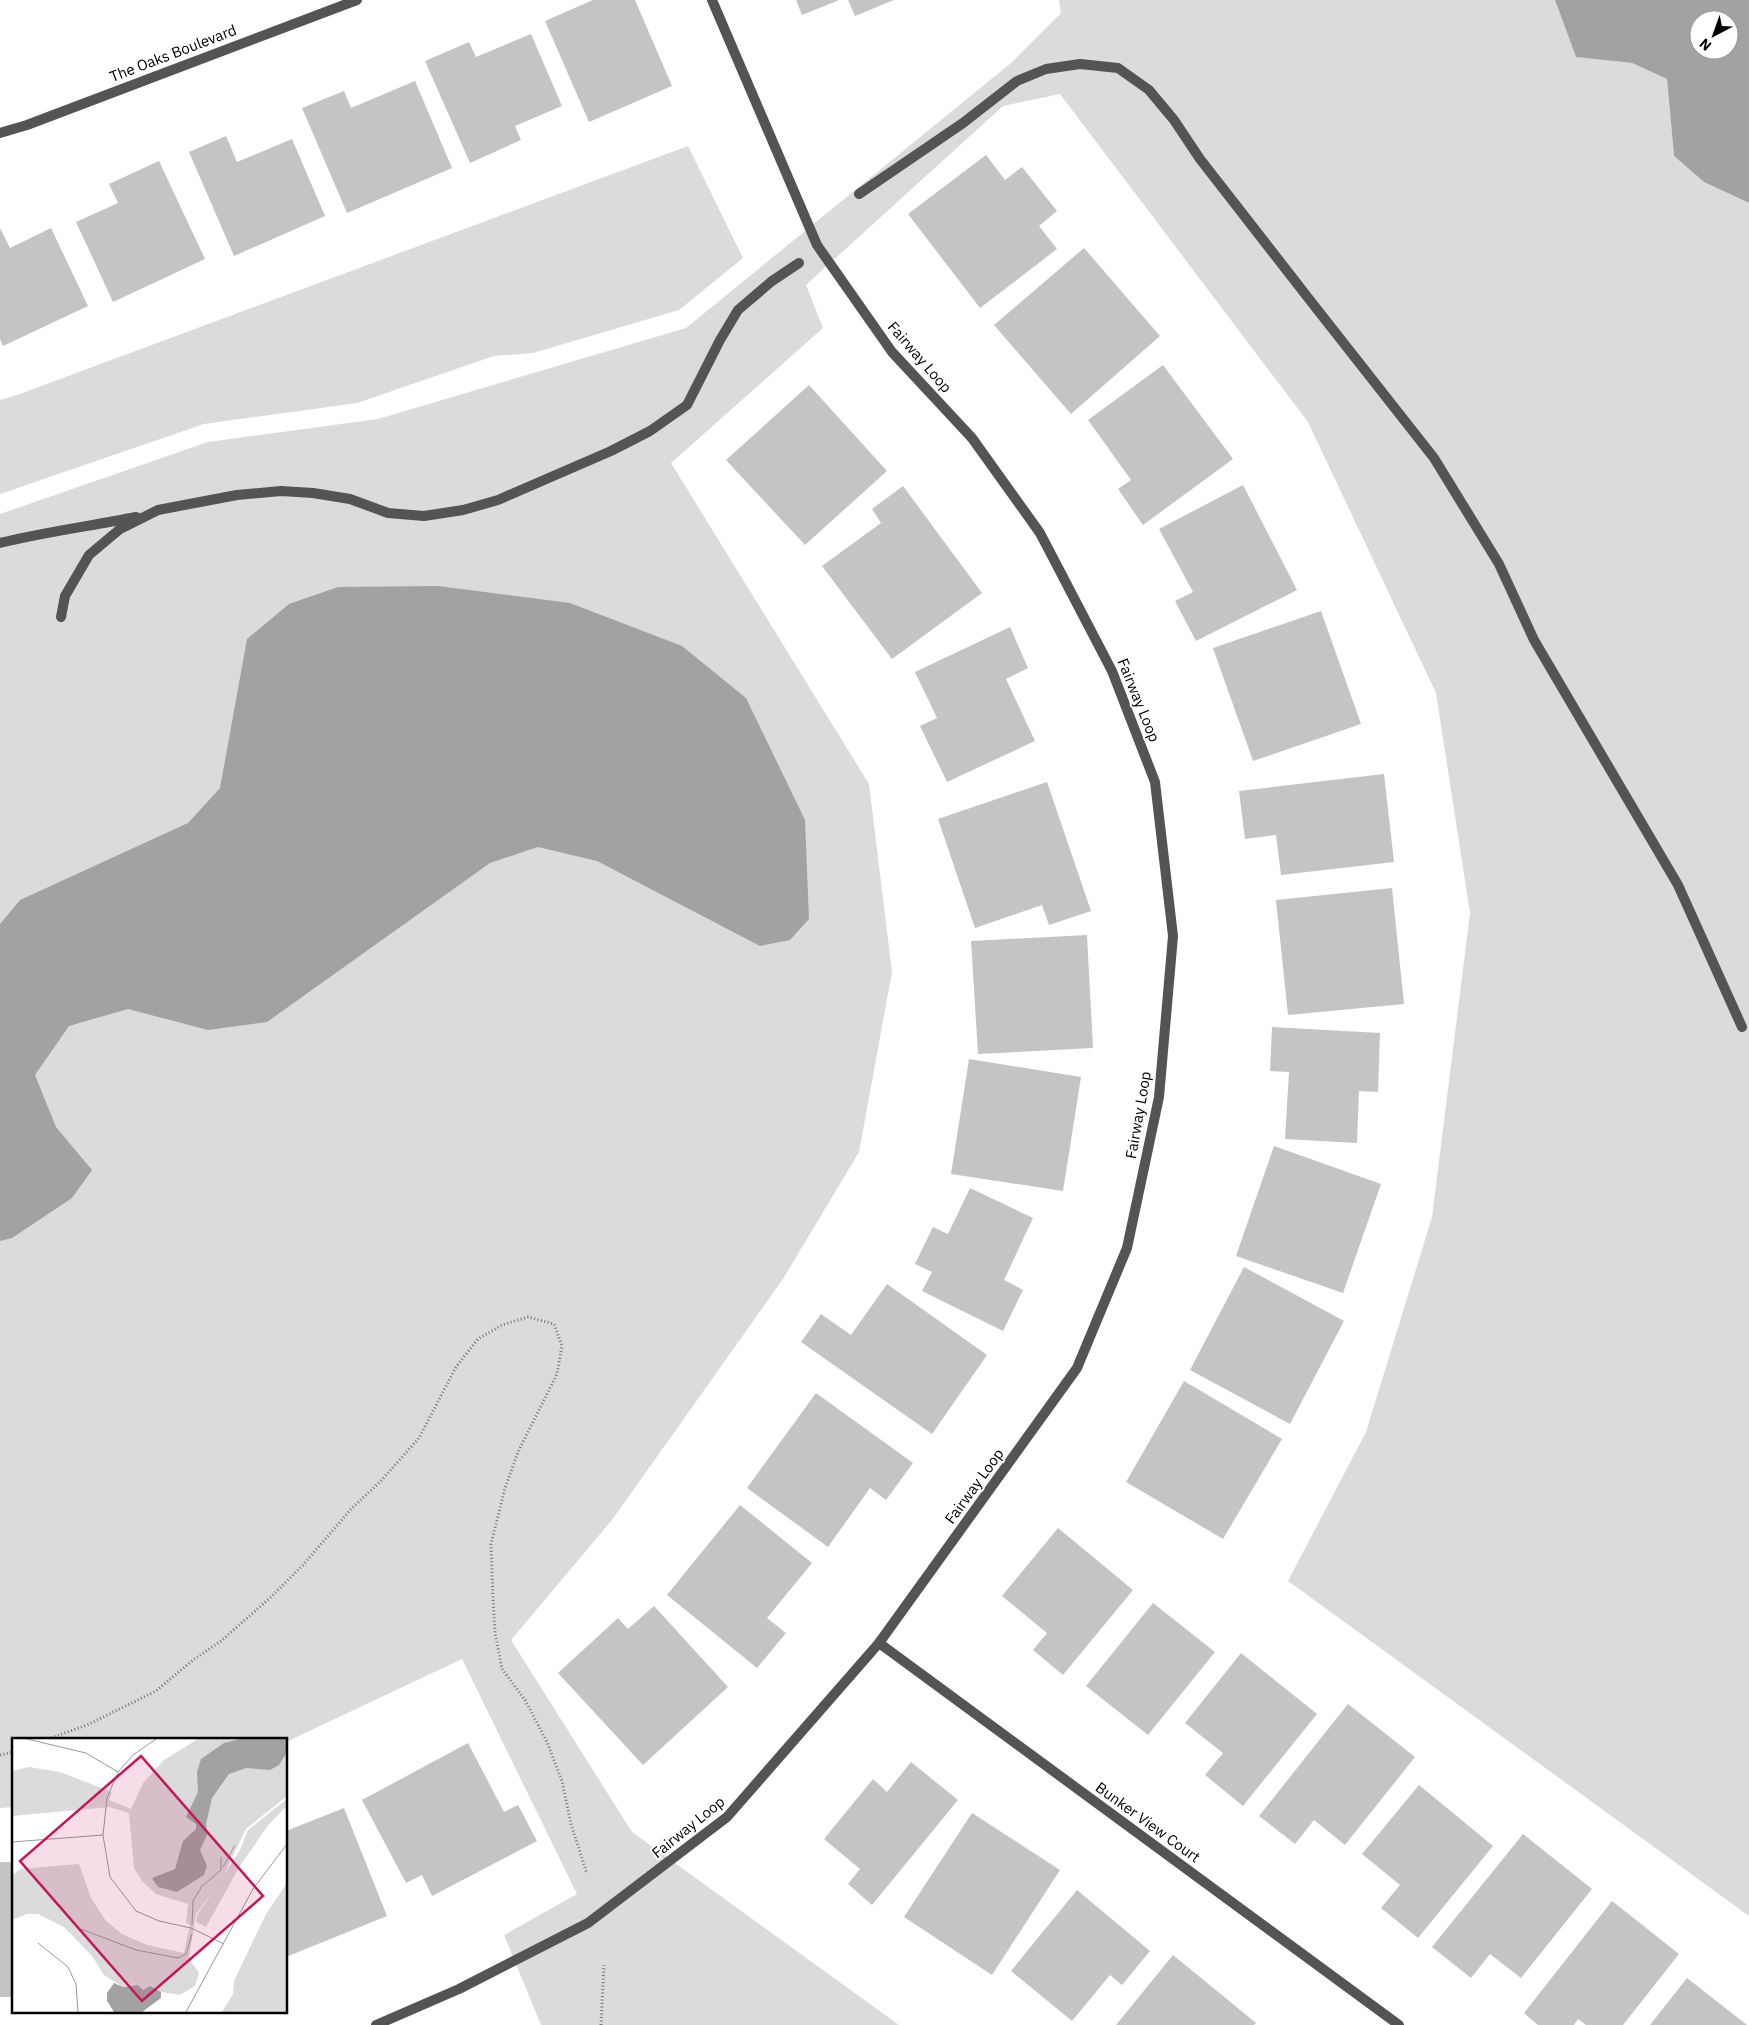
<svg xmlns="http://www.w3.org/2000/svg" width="1749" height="2025" font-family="'IBM Plex Sans',sans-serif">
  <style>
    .green { fill: #dbdbdb }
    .water { fill: #a2a2a2; fill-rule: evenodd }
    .building { fill: #c4c4c4 }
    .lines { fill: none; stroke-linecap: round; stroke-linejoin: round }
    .path { stroke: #767676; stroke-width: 3; stroke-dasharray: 1 2.5; stroke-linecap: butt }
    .lane { stroke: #545454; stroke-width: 10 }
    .street { stroke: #545454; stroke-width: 10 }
    .labels { text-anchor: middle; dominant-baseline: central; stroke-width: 4; stroke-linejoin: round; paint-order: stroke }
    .street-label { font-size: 15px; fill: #000; stroke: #fff }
    .inset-road { fill: none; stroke: #999; stroke-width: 1 }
    .view { fill: #c2185b; fill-opacity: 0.15; stroke: #c2185b; stroke-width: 2.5 }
    .inset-edge { fill: none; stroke: #000; stroke-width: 2.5 }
  </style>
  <rect width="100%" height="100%" fill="#fff"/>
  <g class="green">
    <path d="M 1059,0 L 1555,0 L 1576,57 L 1632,63 L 1667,79 L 1674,156 L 1704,182 L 1749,203 L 1749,1916 L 1288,1581 L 1366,1432 L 1432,1217 L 1470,913 L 1436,693 L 1308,422 L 1060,94 L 1003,106 L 806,285 L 823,328 L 671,463 L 869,784 L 892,972 L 859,1152 L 783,1279 L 612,1520 L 511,1640 L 632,1832 L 899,2025 L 541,2025 L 504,1935 L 577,1894 L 462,1659 L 286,1742 L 286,1739 L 14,1739 L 14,1807 L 0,1808 L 0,514 L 208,442 L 378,419 L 686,328 L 1011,63 L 1061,13 Z"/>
    <path d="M 688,146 L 743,258 L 679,310 L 533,353 L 494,356 L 357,403 L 204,424 L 0,494 L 0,400 L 17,395 Z"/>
  </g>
  <g class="water">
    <path d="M 1555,0 L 1749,0 L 1749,203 L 1704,182 L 1674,156 L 1667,79 L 1632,63 L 1576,57 ZM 1699,20 L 1729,20 L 1729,50 L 1699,50 Z"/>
    <path d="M 438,586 L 570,603 L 682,646 L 746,698 L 805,820 L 809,919 L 790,940 L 760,946 L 597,861 L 538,847 L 490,863 L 267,1022 L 208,1030 L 128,1009 L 69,1026 L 35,1075 L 56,1127 L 92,1170 L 72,1198 L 12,1238 L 0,1241 L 0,924 L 20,900 L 188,823 L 220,788 L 247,639 L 289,604 L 338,587 Z"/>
  </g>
  <g class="building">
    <path d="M 593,0 L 635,0 L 672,86 L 589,122 L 545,21 Z"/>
    <path d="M 796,0 L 839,0 L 802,15 Z"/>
    <path d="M 848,0 L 894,0 L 855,16 Z"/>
    <path d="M 531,34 L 562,106 L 515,126 L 521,140 L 470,163 L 425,61 L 469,42 L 476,57 Z"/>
    <path d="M 415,81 L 452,168 L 347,213 L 302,108 L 344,91 L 351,108 Z"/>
    <path d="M 226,136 L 237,162 L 292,139 L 325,216 L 234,256 L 189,152 Z"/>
    <path d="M 986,155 L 1005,180 L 1022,167 L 1057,211 L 1039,226 L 1057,249 L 980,308 L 908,214 Z"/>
    <path d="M 159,161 L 205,259 L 113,302 L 76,222 L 118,203 L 109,184 Z"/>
    <path d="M 0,228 L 10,248 L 51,228 L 88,306 L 3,346 L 0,339 Z"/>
    <path d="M 1084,248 L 1160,336 L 1071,414 L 994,325 Z"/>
    <path d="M 1163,365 L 1233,459 L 1143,525 L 1118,489 L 1131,480 L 1088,420 Z"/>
    <path d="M 809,385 L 887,471 L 805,545 L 726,460 Z"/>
    <path d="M 1243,485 L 1297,590 L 1196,641 L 1175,601 L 1193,592 L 1159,529 Z"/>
    <path d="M 903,486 L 982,593 L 892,659 L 822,566 L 881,523 L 872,509 Z"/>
    <path d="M 1321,611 L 1361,724 L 1253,761 L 1213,648 Z"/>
    <path d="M 1010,627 L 1028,668 L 1006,679 L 1035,741 L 947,782 L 920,726 L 937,718 L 915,672 Z"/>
    <path d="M 1384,774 L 1394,862 L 1281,875 L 1276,835 L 1245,839 L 1239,791 Z"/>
    <path d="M 1047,782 L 1091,911 L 1049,925 L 1042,905 L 975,928 L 938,819 Z"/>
    <path d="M 1392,888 L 1404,1004 L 1288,1015 L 1276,900 Z"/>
    <path d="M 1087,935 L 1093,1048 L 978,1054 L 971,941 Z"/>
    <path d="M 1272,1027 L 1380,1033 L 1378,1092 L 1359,1091 L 1357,1143 L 1285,1139 L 1289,1072 L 1270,1071 Z"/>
    <path d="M 969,1059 L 1081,1077 L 1063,1191 L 951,1174 Z"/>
    <path d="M 1274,1146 L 1381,1184 L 1343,1293 L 1236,1256 Z"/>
    <path d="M 970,1188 L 1033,1218 L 1004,1280 L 1023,1290 L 1003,1331 L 922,1291 L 932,1272 L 915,1264 L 933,1227 L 948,1234 Z"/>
    <path d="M 1244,1267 L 1344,1321 L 1290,1424 L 1190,1370 Z"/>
    <path d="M 887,1284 L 987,1355 L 932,1434 L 801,1342 L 821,1314 L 851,1335 Z"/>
    <path d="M 1184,1381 L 1282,1439 L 1223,1539 L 1126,1482 Z"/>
    <path d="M 816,1393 L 913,1463 L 886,1500 L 870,1488 L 828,1547 L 747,1488 Z"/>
    <path d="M 740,1505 L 812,1563 L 767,1618 L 786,1633 L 757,1668 L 667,1595 Z"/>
    <path d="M 1058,1528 L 1133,1590 L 1063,1675 L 1033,1650 L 1047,1633 L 1002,1596 Z"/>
    <path d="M 1153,1603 L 1215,1652 L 1148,1735 L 1086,1686 Z"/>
    <path d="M 654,1606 L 728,1687 L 643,1765 L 558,1673 L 618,1618 L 628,1629 Z"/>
    <path d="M 1241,1653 L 1317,1714 L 1243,1806 L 1205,1775 L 1223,1753 L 1185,1723 Z"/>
    <path d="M 1348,1704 L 1415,1757 L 1345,1845 L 1314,1820 L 1295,1844 L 1259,1816 Z"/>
    <path d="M 468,1743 L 504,1812 L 518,1805 L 537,1841 L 432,1896 L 422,1875 L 406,1883 L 362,1800 Z"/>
    <path d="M 911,1762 L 958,1800 L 872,1905 L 848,1884 L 860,1869 L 824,1839 L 873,1779 L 887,1792 Z"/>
    <path d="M 1419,1785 L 1493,1846 L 1418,1938 L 1381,1908 L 1400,1885 L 1362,1854 Z"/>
    <path d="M 344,1808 L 387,1916 L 286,1957 L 286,1831 Z"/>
    <path d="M 972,1813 L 1060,1870 L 992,1975 L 904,1917 Z"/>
    <path d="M 1523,1834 L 1592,1889 L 1521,1978 L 1490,1954 L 1471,1978 L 1432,1947 Z"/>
    <rect x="0" y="1862" width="14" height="135"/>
    <path d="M 1077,1890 L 1150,1951 L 1122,1985 L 1110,1975 L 1072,2021 L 1011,1971 Z"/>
    <path d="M 1612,1901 L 1679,1954 L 1623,2025 L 1586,2025 L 1578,2019 L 1574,2025 L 1538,2025 L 1524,2013 Z"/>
    <path d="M 1173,1955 L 1256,2023 L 1254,2025 L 1116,2025 Z"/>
    <path d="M 1687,1978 L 1747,2025 L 1650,2025 Z"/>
  </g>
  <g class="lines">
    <g class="path">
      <path d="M 48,1739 L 87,1725 L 156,1691 L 193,1660 L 221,1641 L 271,1597 L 303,1565 L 352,1508 L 380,1482 L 419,1438 L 456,1367 L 478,1339 L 502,1325 L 528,1317 L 554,1324 L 562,1346 L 557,1374 L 518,1452 L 505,1488 L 491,1544 L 493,1598 L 495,1633 L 502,1669 L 525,1700 L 547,1742 L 562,1781 L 571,1824 L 587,1874"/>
      <path d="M 0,1755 L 14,1752"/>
      <path d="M 601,2025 L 604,1965"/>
    </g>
    <g class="lane">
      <path d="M 859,194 L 963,123 L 1017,81 L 1046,69 L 1080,64 L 1118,68 L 1149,90 L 1174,120 L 1200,159 L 1309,299 L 1434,458 L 1499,564 L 1534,640 L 1678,885 L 1742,1027"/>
      <path d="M 0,543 C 45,532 91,526 136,517"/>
      <path d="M 61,617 L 65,596 L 89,555 L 120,529 L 158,510 L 237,495 L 281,491 L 313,493 L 350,499 L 388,513 L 424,516 L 463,510 L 498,500 L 611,451 L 650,431 L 687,405 L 720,340 L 738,310 L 772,281 L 799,263"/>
    </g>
    <g class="street">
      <path d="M 0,133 L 27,125 L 357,0"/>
      <path d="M 879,1643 L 1399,2025"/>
      <path d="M 376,2025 L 459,1989 L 588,1923 L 727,1817 L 879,1643 L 1077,1368 L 1127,1248 L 1159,1097 L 1173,936 L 1155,782 L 1112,671 L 1040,533 L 972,438 L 892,352 L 817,245 L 712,0"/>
    </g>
  </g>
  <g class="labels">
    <g class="street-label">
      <text transform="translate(173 53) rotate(-21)">The Oaks Boulevard</text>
      <text transform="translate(920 357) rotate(49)">Fairway Loop</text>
      <text transform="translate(1139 700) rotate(68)">Fairway Loop</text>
      <text transform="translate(1138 1115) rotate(-80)">Fairway Loop</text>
      <text transform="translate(974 1486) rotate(-54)">Fairway Loop</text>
      <text transform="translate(1148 1822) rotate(36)">Bunker View Court</text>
      <text transform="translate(688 1827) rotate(-39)">Fairway Loop</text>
    </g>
  </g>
  <g transform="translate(12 1738)">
    <rect width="275" height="275" fill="#fff"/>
    <path d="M 186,1 L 275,1 L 275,58 L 234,91 L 210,140 L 184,176 L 177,220 L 187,235 L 183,248 L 168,257 L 149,254 L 138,248 L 131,252 L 122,247 L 111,249 L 92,237 L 80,218 L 52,189 L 26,176 L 15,176 L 0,182 L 0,138 L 8,131 L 67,126 L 79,160 L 94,183 L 110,196 L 135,207 L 172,215 L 178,187 L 174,184 L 176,166 L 144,156 L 131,144 L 122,130 L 117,75 L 97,69 L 0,78 L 0,33 L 17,29 L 48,34 L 100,54 L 97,62 L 119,71 L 131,45 L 152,22 ZM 275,61 L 275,68 L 257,86 L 226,131 L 194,189 L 184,184 L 185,177 L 228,112 L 236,92 ZM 275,145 L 275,274 L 210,274 L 221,256 L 222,243 L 254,176 Z" fill="#dbdbdb"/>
    <path d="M 228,1 L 275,1 L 275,14 L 267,27 L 258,32 L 234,30 L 217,36 L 200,60 L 194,86 L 195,97 L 188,112 L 195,128 L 192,137 L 165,154 L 146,149 L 140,140 L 163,131 L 171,103 L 184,91 L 184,86 L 174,79 L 186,54 L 185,34 L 189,21 L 212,5 ZM 102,245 L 111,249 L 126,247 L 131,252 L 138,248 L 149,254 L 149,260 L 130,274 L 102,274 L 95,263 L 95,255 Z" fill="#a2a2a2"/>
    <path class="inset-road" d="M 15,1 L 74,15 L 106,34M 144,1 L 121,17 L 106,34 L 95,60 L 91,97 L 98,139 L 124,173 L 147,183 L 179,190 L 212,206M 0,104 L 91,97M 211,129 L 223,107M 180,187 L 181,163 L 190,148 L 209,132 L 209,119M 69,191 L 124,212 L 166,220 L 174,216 L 180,196M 26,205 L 56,229 L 64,246 L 66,274M 174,274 L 241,151 L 275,106"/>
    <path class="view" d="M 129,18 L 251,158 L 130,263 L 8,123 Z"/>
    <rect width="275" height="275" class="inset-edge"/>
  </g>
  <g transform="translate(1714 35) rotate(221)"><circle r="24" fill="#ffffff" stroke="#999999"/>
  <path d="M0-4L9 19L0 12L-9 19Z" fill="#000000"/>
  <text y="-8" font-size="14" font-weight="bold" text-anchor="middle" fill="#000000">N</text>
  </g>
</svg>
